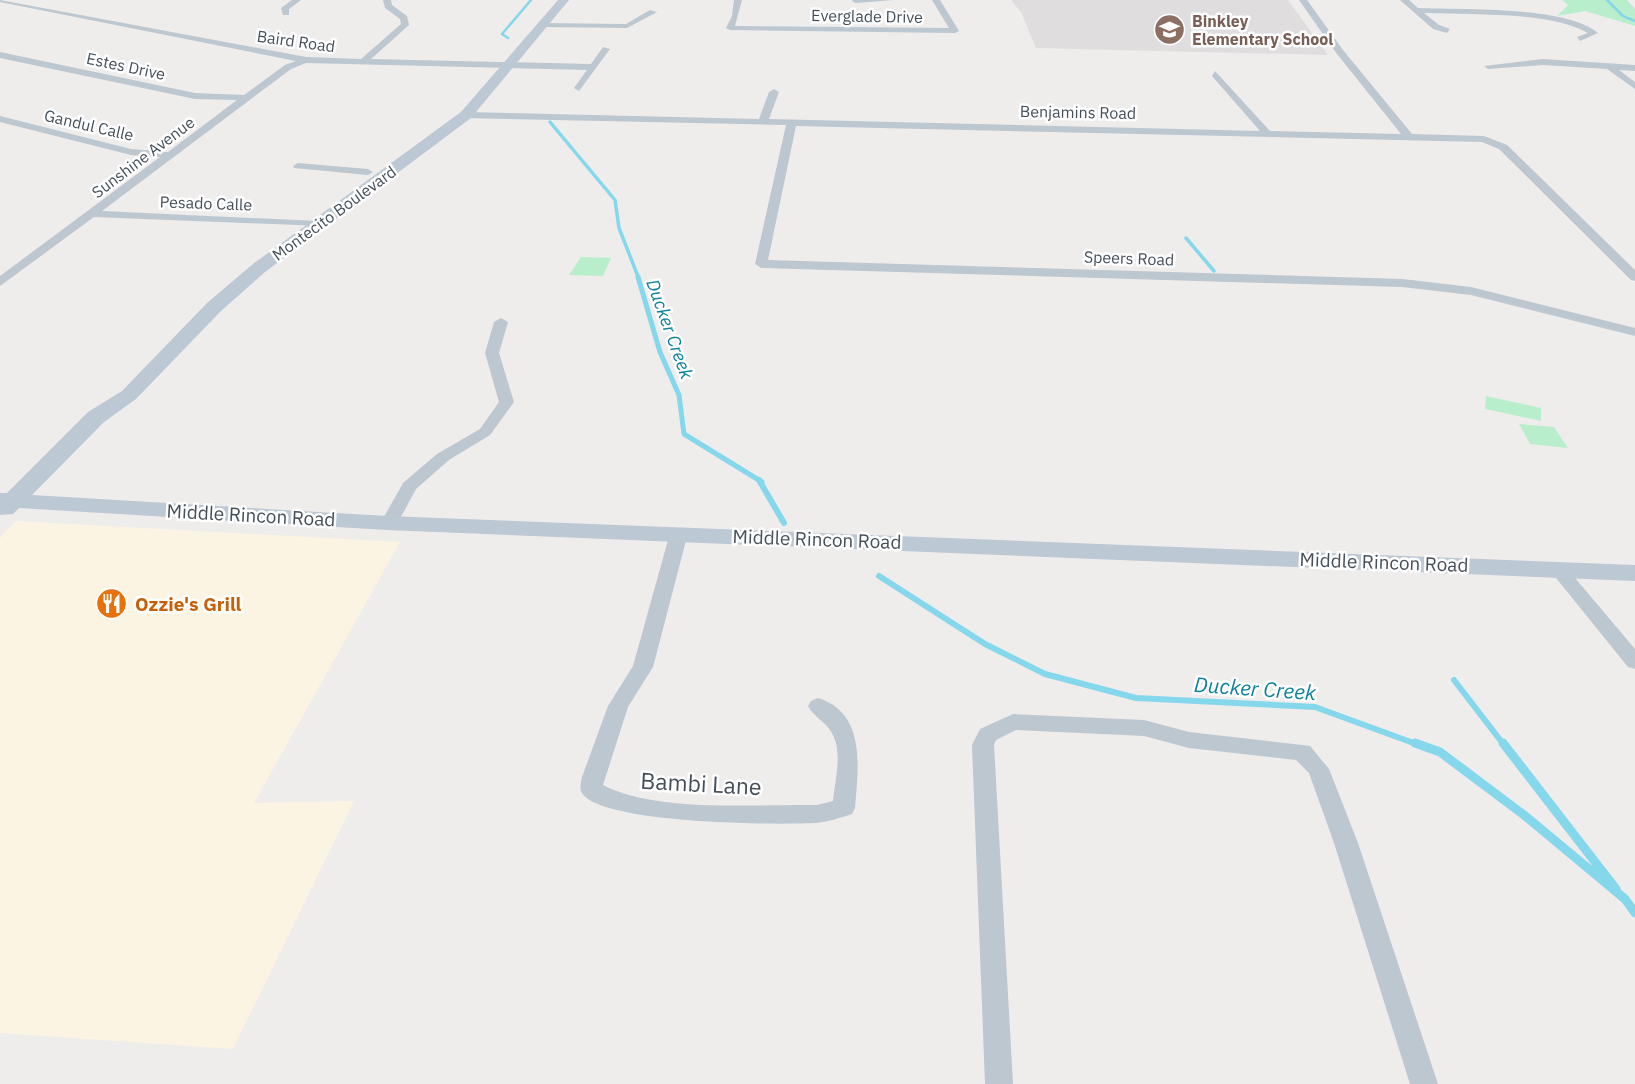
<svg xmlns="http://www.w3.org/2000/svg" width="1635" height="1084" font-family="'IBM Plex Sans',sans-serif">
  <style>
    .commercial { fill: #fbf4e3 }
    .education { fill: #e0ddde }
    .green { fill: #b9eecd }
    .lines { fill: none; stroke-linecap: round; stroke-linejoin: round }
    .stream-far4 { stroke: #85d7eb; stroke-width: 2.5 }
    .stream-far3 { stroke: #85d7eb; stroke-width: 3.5 }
    .stream-far2 { stroke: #85d7eb; stroke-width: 5 }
    .stream-far1 { stroke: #85d7eb; stroke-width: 6 }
    .stream { stroke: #85d7eb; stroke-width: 9 }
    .street { fill: #bcc7cf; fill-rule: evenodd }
    .secondary { fill: #bcc8d3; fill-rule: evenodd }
    .labels { text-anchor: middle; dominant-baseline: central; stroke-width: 5; stroke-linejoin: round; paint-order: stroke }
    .far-street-label { font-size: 16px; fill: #444f59; stroke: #fff }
    .far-education-label { font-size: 16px; font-weight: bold; fill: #785e54; stroke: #fff; text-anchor: start }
    .far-water-label { font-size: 18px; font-style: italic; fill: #0c809d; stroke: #fff }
    .street-label { font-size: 19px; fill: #444f59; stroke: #fff }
    .food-label { font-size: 19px; font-weight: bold; fill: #c56008; stroke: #fff; text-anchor: start }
    .water-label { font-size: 21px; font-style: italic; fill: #0c809d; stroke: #fff }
    .near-street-label { font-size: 23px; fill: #444f59; stroke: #fff }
  </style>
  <rect width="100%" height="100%" fill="#efecec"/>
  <path class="commercial" d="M 16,521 L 400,542 L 254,803 L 354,801 L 233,1049 L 0,1033 L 0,538 Z"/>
  <path class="education" d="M 1011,0 L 1288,0 L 1328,55 L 1036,48 L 1021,12 Z"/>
  <g class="green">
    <path d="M 1562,0 L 1627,0 L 1635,9 L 1635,26 L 1585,11 L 1557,16 L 1568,5 Z"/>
    <path d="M 581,257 L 611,258 L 603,276 L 569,275 Z"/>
    <path d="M 1486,396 L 1541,408 L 1541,421 L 1485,409 Z"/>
    <path d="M 1519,424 L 1554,427 L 1568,448 L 1530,444 Z"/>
  </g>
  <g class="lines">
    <g class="stream-far4">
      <path d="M 1607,0 L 1623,16 L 1635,21"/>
      <path d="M 508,38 L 502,34 L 531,0"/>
    </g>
    <g class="stream-far3">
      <path d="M 550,122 L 615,200 L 619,228 L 639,279"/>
      <path d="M 1186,238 L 1214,271"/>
    </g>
    <path class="stream-far2" d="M 638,277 L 660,352 L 679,395 L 684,434 L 762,482"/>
    <g class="stream-far1">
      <path d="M 759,480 L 784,523"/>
      <path d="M 879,576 L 985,644 L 1045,674 L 1136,698 L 1315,707 L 1419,745"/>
      <path d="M 1454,680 L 1504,745"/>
    </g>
    <g class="stream">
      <path d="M 1415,743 L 1440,752 L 1524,815 L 1625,899 L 1635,913"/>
      <path d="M 1503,743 L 1616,889"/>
    </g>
    <g class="street">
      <path d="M 0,0 L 306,57 L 361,59 L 401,24 L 400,19 L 385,8 L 383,0 L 391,0 L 392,5 L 407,16 L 409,25 L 371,59 L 591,64 L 603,47 L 610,49 L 579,91 L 574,88 L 587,70 L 306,63 L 291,69 L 102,211 L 318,221 L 324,224 L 322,226 L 94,217 L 0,286 L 0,276 L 160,157 L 131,155 L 0,122 L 0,116 L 131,149 L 168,152 L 237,100 L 195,99 L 0,58 L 0,52 L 195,93 L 244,95 L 285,65 L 296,61 L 0,2 Z"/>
      <path d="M 292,0 L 301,0 L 289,9 L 289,15 L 283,15 L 281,8 Z"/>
      <path d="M 734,0 L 742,0 L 735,26 L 949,28 L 932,0 L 940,0 L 959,31 L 955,33 L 730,30 L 726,28 L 732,16 Z"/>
      <path d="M 894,0 L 856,3 L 852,1 L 853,0 Z"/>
      <path d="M 1299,0 L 1307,0 L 1343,50 L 1412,134 L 1484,136 L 1507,145 L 1635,270 L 1635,281 L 1631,280 L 1499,149 L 1482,142 L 796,126 L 768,260 L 1402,279 L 1471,287 L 1635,328 L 1635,336 L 1471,295 L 1402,287 L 761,268 L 755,264 L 786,125 L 466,118 L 461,115 L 466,112 L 759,119 L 769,92 L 774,89 L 779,92 L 769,119 L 1260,131 L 1212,76 L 1215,71 L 1270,131 L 1401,134 L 1337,54 Z"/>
      <path d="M 1400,0 L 1409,0 L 1418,8 C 1463,10 1565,6 1598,33 L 1580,41 L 1577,37 L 1588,33 C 1549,11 1470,15 1424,13 L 1439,25 L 1450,29 L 1447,33 L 1433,29 Z"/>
      <path d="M 650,10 L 657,12 L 627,28 L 542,27 L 538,25 L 542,23 L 626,24 Z"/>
      <path d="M 1543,59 L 1635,65 L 1635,71 L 1619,70 L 1635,82 L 1635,89 L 1607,69 L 1543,65 L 1488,69 L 1484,66 Z"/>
      <path d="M 298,163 L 368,169 L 373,172 L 368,175 L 294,168 L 293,166 Z"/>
      <path d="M 501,318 L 508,322 L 499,353 L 514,402 L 490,435 L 449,460 L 416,489 L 395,528 L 383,528 L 380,524 L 403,483 L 437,454 L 480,429 L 499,402 L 485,353 L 494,322 Z"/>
      <path d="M 679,528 L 688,533 L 653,667 L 628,707 L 603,785 C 657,813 756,804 817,805 L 833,801 C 835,779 844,750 830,730 C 824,721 813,716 808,706 L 811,701 L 818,698 C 867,713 858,769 855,808 L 852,814 C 840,818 827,822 815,823 C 777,825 601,824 582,793 C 579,788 581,782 582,777 L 608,706 L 633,666 L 670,533 Z"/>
      <path d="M 1558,563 L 1564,565 L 1635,649 L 1635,669 L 1628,667 L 1552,573 L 1549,569 L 1552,565 Z"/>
      <path d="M 1013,714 L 1144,720 L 1189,732 L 1310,746 L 1329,769 L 1358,843 L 1438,1084 L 1410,1084 L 1334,843 L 1309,773 L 1296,760 L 1189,748 L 1144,736 L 1016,730 L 996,740 L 994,745 L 1013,1084 L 985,1084 L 972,745 L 980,729 Z"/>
    </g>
    <path class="secondary" d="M 558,0 L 569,0 L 471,118 L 265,272 L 221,311 L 136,399 L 104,422 L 32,495 L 387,516 L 1635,565 L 1635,581 L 387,530 L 19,508 L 13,514 L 0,515 L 0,493 L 7,493 L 88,412 L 122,391 L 207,303 L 253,264 L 461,112 Z"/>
  </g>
  <defs>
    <symbol id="school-disc" viewBox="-11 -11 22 22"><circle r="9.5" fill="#8d6e63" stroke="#fff"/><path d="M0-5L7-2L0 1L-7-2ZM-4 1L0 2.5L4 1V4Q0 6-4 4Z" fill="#fff"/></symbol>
    <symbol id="restaurant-disc" viewBox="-11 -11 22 22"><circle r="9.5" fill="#e8710a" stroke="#fff"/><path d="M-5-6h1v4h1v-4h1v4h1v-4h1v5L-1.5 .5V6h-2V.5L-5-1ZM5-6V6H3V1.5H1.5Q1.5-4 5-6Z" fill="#fff"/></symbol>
  </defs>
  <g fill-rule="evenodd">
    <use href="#school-disc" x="1152" y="12" width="35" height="35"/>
    <use href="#restaurant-disc" x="94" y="586" width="35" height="35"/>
  </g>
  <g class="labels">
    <g class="far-street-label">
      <text transform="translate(867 16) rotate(1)">Everglade Drive</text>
      <text transform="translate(296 41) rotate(8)">Baird Road</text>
      <text transform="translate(126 66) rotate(12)">Estes Drive</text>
      <text transform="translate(1078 112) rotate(1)">Benjamins Road</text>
      <text transform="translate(89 125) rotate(13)">Gandul Calle</text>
      <text transform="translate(143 157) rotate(-37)">Sunshine Avenue</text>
      <text transform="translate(206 203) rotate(2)">Pesado Calle</text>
      <text transform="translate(334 213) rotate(-36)">Montecito Boulevard</text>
      <text transform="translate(1129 258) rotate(2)">Speers Road</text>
    </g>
    <g class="far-education-label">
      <text x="1192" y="21">Binkley<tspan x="1192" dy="18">Elementary School</tspan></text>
    </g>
    <g class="far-water-label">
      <text transform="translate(670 329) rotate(70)">Ducker Creek</text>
    </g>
    <g class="street-label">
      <text transform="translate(251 515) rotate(3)">Middle Rincon Road</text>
      <text transform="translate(817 539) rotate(2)">Middle Rincon Road</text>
      <text transform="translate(1384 562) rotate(2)">Middle Rincon Road</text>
    </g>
    <g class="food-label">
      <text x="135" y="604">Ozzie's Grill</text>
    </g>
    <g class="water-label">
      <text transform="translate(1255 688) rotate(4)">Ducker Creek</text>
    </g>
    <g class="near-street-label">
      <text transform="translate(701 783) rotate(3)">Bambi Lane</text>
    </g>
  </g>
</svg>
